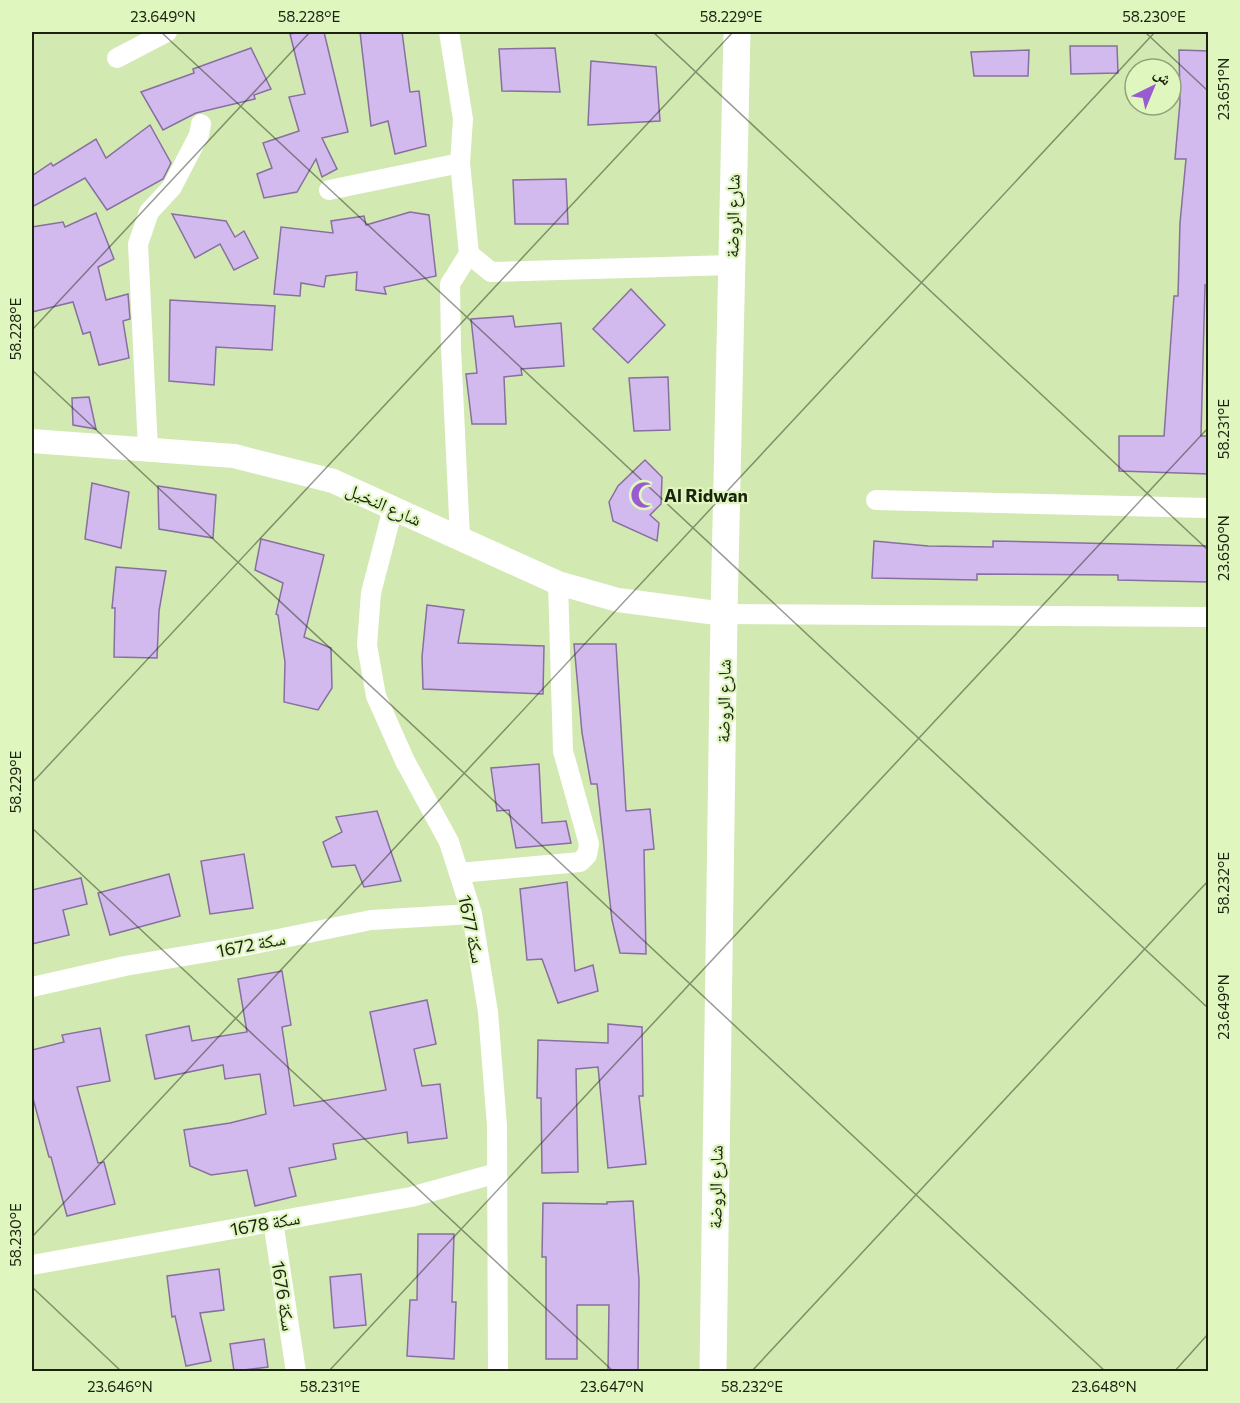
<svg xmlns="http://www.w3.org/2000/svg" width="1240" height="1403" font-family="Commissioner,'Noto Naskh Arabic',sans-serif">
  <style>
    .building { fill: #d3baee; stroke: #87709f; stroke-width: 1.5 }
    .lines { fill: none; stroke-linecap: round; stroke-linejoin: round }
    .minor { stroke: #fff; stroke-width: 20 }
    .tertiary { stroke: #fff; stroke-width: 24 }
    .secondary { stroke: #fff; stroke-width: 27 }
    .ticks { fill: none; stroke: #1b230f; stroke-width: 1.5; stroke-opacity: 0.45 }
    .labels { text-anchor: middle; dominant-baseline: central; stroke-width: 4.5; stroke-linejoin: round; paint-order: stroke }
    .street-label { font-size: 18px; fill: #1b230f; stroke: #dff6bf }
    .poi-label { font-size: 18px; font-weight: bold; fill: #1b230f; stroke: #dff6bf; text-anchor: start }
    .neatline { fill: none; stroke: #1b230f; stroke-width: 2 }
    .ticks-label { font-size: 15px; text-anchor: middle; fill: #1b230f }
  </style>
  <rect width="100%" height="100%" fill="#d2e9b2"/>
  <g class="building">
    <path d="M 301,32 L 324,32 L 348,132 L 322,138 L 337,169 L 322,177 L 316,159 L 297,192 L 264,198 L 257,174 L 272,168 L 263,143 L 299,131 L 289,97 L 305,94 L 290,34 Z"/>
    <path d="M 360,32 L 402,32 L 410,92 L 419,91 L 426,146 L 395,154 L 388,121 L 371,126 Z"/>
    <path d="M 1070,46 L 1117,46 L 1118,73 L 1071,74 Z"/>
    <path d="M 251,48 L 271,89 L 254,95 L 255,99 L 196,113 L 163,130 L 141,92 L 194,73 L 193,69 Z"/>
    <path d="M 555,48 L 560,92 L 502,91 L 499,49 Z"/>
    <path d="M 1029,50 L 1028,76 L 974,76 L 971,52 Z"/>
    <path d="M 1179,50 L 1209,51 L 1209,285 L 1205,285 L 1201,436 L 1209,436 L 1209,474 L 1119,471 L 1119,436 L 1164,436 L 1174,296 L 1178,296 L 1180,223 L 1186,159 L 1175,159 L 1180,102 Z"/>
    <path d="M 591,61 L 656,67 L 660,121 L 588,125 Z"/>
    <path d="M 150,125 L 171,163 L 163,179 L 107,210 L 85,178 L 32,207 L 32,176 L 51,163 L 53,166 L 96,139 L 106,158 Z"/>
    <path d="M 566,179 L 568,224 L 515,224 L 513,180 Z"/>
    <path d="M 410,212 L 429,215 L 436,276 L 384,287 L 386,294 L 356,290 L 357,272 L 326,276 L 324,287 L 301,283 L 300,296 L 274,294 L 281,227 L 333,233 L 331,221 L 364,216 L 366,225 Z"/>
    <path d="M 96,213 L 114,259 L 98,267 L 106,300 L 128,294 L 130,319 L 123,321 L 129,358 L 99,365 L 90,332 L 83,334 L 73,302 L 32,312 L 32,227 L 63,222 L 65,227 Z"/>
    <path d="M 172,214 L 226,221 L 235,237 L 244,231 L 258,258 L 234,270 L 220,244 L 195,258 Z"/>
    <path d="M 631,289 L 665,325 L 628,363 L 593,329 Z"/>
    <path d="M 170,300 L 275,306 L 272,350 L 216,347 L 214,385 L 169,381 Z"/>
    <path d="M 513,316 L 515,327 L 561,323 L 564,366 L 521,369 L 522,375 L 504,377 L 506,424 L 472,424 L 466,374 L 477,373 L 471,319 Z"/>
    <path d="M 668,377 L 670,430 L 634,431 L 629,378 Z"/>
    <path d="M 89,397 L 96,429 L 73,425 L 72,398 Z"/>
    <path d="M 645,460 L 662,477 L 661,504 L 650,515 L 659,523 L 657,541 L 613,521 L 609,502 L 618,486 Z"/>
    <path d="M 92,483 L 129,492 L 121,548 L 85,539 Z"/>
    <path d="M 158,486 L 216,495 L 213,538 L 159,529 Z"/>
    <path d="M 261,539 L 324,555 L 304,637 L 331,648 L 332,688 L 318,710 L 284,702 L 285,662 L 278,615 L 276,614 L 283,583 L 255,570 Z"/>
    <path d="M 874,541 L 928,546 L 993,547 L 993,541 L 1209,546 L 1209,582 L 1118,580 L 1118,575 L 977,574 L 977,580 L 872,578 Z"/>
    <path d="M 116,567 L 166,571 L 159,611 L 157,658 L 114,657 L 115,608 L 112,608 Z"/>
    <path d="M 427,605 L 464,610 L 458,643 L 544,646 L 543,694 L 423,689 L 422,657 Z"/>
    <path d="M 574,644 L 616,644 L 626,811 L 650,809 L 654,849 L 644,850 L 646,954 L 620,953 L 612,920 L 597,784 L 591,784 L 582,733 Z"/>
    <path d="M 539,764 L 542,823 L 566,821 L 571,843 L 516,848 L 509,810 L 497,811 L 491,768 Z"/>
    <path d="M 377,811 L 401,881 L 364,887 L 355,865 L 332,867 L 323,842 L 342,832 L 336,817 Z"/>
    <path d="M 244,854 L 253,908 L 210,914 L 201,861 Z"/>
    <path d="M 169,874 L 180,916 L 110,935 L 98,893 Z"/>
    <path d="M 81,878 L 87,904 L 63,910 L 69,935 L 32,944 L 32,890 Z"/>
    <path d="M 567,882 L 575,971 L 593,965 L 598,991 L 558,1003 L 542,959 L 527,960 L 520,889 Z"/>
    <path d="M 282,971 L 291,1025 L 282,1027 L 294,1106 L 386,1090 L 370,1012 L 427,1000 L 436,1044 L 414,1049 L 422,1086 L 440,1084 L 447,1138 L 408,1143 L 407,1132 L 333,1144 L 336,1159 L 289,1168 L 296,1196 L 255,1206 L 247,1170 L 211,1175 L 190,1166 L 184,1130 L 230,1123 L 266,1114 L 260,1074 L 225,1079 L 223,1065 L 155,1079 L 146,1035 L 189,1026 L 192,1041 L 247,1032 L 238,979 Z"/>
    <path d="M 608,1024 L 642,1027 L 643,1096 L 639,1096 L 646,1164 L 608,1168 L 598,1067 L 576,1069 L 578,1172 L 542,1173 L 541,1098 L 537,1098 L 538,1040 L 608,1043 Z"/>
    <path d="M 100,1028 L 110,1081 L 77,1087 L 98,1163 L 104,1162 L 115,1204 L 67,1216 L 51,1157 L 49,1157 L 32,1095 L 32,1050 L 64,1042 L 62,1035 Z"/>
    <path d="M 633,1201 L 639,1280 L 638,1371 L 608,1371 L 609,1305 L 577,1305 L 577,1359 L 546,1359 L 546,1257 L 542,1257 L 543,1203 L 607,1204 L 607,1202 Z"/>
    <path d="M 418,1234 L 454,1234 L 452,1302 L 456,1302 L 454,1359 L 407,1356 L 410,1300 L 417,1300 Z"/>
    <path d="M 219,1269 L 224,1310 L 200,1313 L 211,1361 L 186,1366 L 175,1316 L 172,1317 L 167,1276 Z"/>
    <path d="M 361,1274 L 366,1325 L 334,1328 L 330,1277 Z"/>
    <path d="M 264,1339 L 268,1367 L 234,1371 L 230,1344 Z"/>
  </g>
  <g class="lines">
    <g class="minor">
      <path d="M 449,32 L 463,119 L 460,163 L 469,254 L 450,284 L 451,348 L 460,538"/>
      <path d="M 117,58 L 167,32"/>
      <path d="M 329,190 L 460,163"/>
      <path d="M 469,254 L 491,272 L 731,265"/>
      <path d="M 148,449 L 138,244 L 149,212 L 172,187 L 199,135 L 201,124"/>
      <path d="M 876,500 L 1208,508"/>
      <path d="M 393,508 L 371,593 L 367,645 L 376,696 L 405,761 L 449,842 L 472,914 L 488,1012 L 497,1126 L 498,1372"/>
      <path d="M 724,614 L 1208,617"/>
      <path d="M 459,873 L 580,862 L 587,855 L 589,844 L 563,751 L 558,583"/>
      <path d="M 32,987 L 125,966 L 244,946 L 371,920 L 472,914"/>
      <path d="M 273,1221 L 296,1372"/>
      <path d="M 32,1265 L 411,1197 L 497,1173"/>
    </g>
    <path class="tertiary" d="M 32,441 L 234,456 L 333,481 L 558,583 L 618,600 L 724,614"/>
    <path class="secondary" d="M 713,1372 L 724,614 L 737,32"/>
  </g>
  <path class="ticks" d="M 161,32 L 1208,1008M 653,32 L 1208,550M 1145,32 L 1208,91M 32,330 L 310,32M 32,370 L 1106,1372M 32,783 L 733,32M 32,828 L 614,1372M 32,1237 L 1155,32M 32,1287 L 122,1372M 328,1372 L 1208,428M 751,1372 L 1208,881M 1174,1372 L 1208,1334"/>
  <defs>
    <symbol id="mosque-bare" viewBox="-9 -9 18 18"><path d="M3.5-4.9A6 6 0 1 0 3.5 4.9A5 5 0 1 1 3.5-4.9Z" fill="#9a5bd1" stroke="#dff6bf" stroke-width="2.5" paint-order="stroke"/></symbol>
  </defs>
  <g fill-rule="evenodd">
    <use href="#mosque-bare" x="625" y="476" width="38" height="38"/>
  </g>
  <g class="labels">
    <g class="street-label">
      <text transform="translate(732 216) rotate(-89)">شارع الروضة</text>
      <text transform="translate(384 504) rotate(24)">شارع النخيل</text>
      <text transform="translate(723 701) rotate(-89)">شارع الروضة</text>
      <text transform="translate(472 929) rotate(78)">سكة 1677</text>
      <text transform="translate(251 944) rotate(-11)">سكة 1672</text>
      <text transform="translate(715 1187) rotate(-89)">شارع الروضة</text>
      <text transform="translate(265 1223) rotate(-10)">سكة 1678</text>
      <text transform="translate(284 1296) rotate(81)">سكة 1676</text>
    </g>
    <g class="poi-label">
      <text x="664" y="495">Al Ridwan</text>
    </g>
  </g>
  <rect width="1240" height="1403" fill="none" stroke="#dff6bf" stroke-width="66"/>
  <g transform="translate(1153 87) rotate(43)"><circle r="28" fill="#dff6bf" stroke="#91a279" stroke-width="1.5"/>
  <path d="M0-4.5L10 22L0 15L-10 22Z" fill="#9a5bd1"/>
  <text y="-9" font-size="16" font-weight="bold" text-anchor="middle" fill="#1b230f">ش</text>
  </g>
  <rect x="33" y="33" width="1174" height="1337" class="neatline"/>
  <g class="ticks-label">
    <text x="163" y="22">23.649°N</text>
    <text x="309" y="22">58.228°E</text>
    <text x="731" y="22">58.229°E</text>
    <text x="1154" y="22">58.230°E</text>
    <text transform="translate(1224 89) rotate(-90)" y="5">23.651°N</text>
    <text transform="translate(16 329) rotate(-90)" y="5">58.228°E</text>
    <text transform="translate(1224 429) rotate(-90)" y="5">58.231°E</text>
    <text transform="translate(1224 548) rotate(-90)" y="5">23.650°N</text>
    <text transform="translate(16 782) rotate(-90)" y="5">58.229°E</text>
    <text transform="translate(1224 883) rotate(-90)" y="5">58.232°E</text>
    <text transform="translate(1224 1007) rotate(-90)" y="5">23.649°N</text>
    <text transform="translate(16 1235) rotate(-90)" y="5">58.230°E</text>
    <text x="120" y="1392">23.646°N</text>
    <text x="330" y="1392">58.231°E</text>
    <text x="612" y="1392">23.647°N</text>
    <text x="752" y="1392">58.232°E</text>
    <text x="1104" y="1392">23.648°N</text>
  </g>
</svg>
